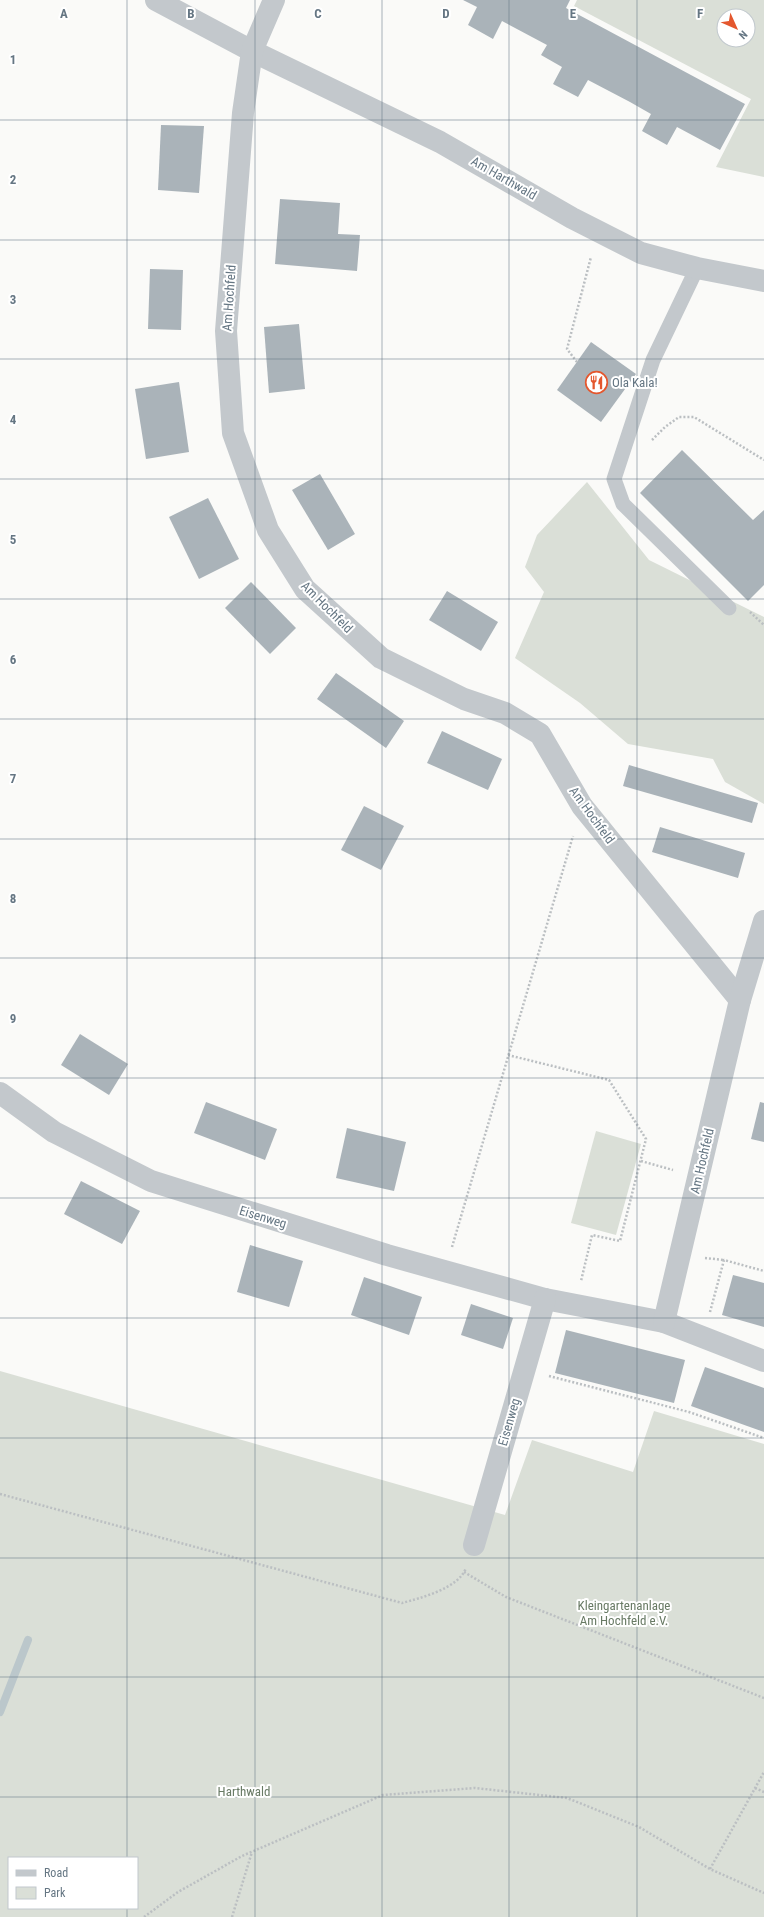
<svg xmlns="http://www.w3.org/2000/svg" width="764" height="1917" font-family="'Roboto Condensed',sans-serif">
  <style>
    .green { fill: #dadfd7; fill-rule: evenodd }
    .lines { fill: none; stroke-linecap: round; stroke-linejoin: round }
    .stream { stroke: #bbc7cb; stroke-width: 8 }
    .building { fill: #aab3b9 }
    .path { stroke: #bbbfc2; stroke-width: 2.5; stroke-dasharray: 2 2; stroke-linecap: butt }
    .lane { stroke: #c3c8cc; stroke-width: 15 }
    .street { stroke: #c3c8cc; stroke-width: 22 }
    .grid { fill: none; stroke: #657683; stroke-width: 1; stroke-opacity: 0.55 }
    .labels { text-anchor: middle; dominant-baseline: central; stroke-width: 4; stroke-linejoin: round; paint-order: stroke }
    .street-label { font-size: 13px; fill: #657683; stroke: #fff }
    .poi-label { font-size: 13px; fill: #657683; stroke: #fff; text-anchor: start }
    .park-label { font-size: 13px; fill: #687a64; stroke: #fff }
    .grid-label { font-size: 13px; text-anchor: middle; font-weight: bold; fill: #657683; stroke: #fff; stroke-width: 4; stroke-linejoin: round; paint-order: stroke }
  </style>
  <rect width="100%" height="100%" fill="#fafaf8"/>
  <g class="green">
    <path d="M 577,0 L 764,0 L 764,177 L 716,167 L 751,99 L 574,6 ZM 724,16 L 748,16 L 748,40 L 724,40 Z"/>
    <path d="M 587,482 L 649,560 L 764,617 L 764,804 L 725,782 L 713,759 L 628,744 L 580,703 L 515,658 L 544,592 L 525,567 L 537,535 Z"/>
    <path d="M 596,1131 L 641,1144 L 616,1235 L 571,1223 Z"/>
    <path d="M 0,1371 L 505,1515 L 532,1440 L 633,1472 L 654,1411 L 764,1444 L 764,1917 L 0,1917 ZM 9,1858 L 137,1858 L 137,1908 L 9,1908 Z"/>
  </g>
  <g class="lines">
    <path class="stream" d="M 0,1712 L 28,1640"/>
  </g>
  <g class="building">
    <path d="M 463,0 L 570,0 L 566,8 L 745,104 L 720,150 L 677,127 L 667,145 L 642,131 L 651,114 L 630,102 L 588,80 L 578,97 L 553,84 L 562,67 L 541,55 L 547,45 L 502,21 L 493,39 L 468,25 L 477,7 Z"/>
    <path d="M 161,125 L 204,126 L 199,193 L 158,190 Z"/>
    <path d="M 280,199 L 340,203 L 338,234 L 360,235 L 357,271 L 275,264 Z"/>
    <path d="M 150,269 L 183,270 L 181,330 L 148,329 Z"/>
    <path d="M 299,324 L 305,389 L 269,393 L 264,327 Z"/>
    <path d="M 591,342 L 636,374 L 601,422 L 557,390 Z"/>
    <path d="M 179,382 L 189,452 L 146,459 L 135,389 Z"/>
    <path d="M 682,450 L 753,520 L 764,510 L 764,585 L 748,601 L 640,493 Z"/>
    <path d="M 320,474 L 355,534 L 328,550 L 292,490 Z"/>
    <path d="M 208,498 L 239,559 L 199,579 L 169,517 Z"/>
    <path d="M 251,582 L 296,628 L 270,654 L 225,608 Z"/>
    <path d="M 447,591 L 498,622 L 481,651 L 429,620 Z"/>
    <path d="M 336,673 L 404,721 L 386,748 L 317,699 Z"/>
    <path d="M 442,731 L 502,759 L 488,790 L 427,763 Z"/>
    <path d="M 629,765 L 758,803 L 752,823 L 623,786 Z"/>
    <path d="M 364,806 L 404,826 L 381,870 L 341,850 Z"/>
    <path d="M 660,827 L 745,853 L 738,878 L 652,852 Z"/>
    <path d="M 80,1034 L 128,1064 L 109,1095 L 61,1065 Z"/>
    <path d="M 206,1102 L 277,1129 L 265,1160 L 194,1133 Z"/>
    <path d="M 760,1102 L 764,1103 L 764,1142 L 751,1139 Z"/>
    <path d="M 347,1128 L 406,1142 L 394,1191 L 336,1178 Z"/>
    <path d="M 81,1181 L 140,1211 L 122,1244 L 64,1214 Z"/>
    <path d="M 250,1245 L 303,1261 L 289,1307 L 237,1292 Z"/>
    <path d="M 733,1275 L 764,1283 L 764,1327 L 722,1315 Z"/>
    <path d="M 364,1277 L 422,1297 L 409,1335 L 351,1315 Z"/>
    <path d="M 471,1304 L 513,1318 L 503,1349 L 461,1335 Z"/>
    <path d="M 566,1330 L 685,1360 L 674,1403 L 555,1373 Z"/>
    <path d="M 705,1367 L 764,1388 L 764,1432 L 691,1406 Z"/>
  </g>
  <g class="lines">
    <g class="path">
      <path d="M 577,362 L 567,349 L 591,257"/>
      <path d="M 652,440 L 665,427 L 679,417 L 694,417 L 764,460"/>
      <path d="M 750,612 L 764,625"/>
      <path d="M 508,1055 L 609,1080 L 646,1139 L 620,1241 L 592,1235 L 581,1281"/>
      <path d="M 641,1161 L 673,1170"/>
      <path d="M 452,1247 L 573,836"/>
      <path d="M 705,1258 L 724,1260"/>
      <path d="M 710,1312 L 724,1260 L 764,1271"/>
      <path d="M 549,1376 L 689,1412 L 764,1438"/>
      <path d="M 0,1494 L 402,1603 C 421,1598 459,1588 466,1568"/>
      <path d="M 464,1572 L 506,1597 L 764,1698"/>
      <path d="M 755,1788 L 764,1792"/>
      <path d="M 710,1869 L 764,1772"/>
      <path d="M 144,1917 L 178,1892 L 242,1856 L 383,1795 L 475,1788 L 567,1798 L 639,1827 L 710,1869 L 764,1893"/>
      <path d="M 232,1917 L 252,1852"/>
    </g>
    <path class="lane" d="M 697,268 L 653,360 L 614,479 L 623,504 L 729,608"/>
    <g class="street">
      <path d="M 156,0 L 252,51 L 440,142 L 572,218 L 641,253 L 697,268 L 764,281"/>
      <path d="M 274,0 L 252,51 L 243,113 L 226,331 L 233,433 L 268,530 L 305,589 L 381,658 L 464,699 L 505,713 L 540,734 L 582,806 L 740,1000"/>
      <path d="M 0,1093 L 54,1132 L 151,1181 L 387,1255 L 545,1299 L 664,1322 L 764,1361"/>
      <path d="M 664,1322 L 740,1000 L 764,921"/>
      <path d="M 474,1545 L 545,1299"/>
    </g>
  </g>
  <path class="grid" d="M 127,0 L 127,1858M 255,0 L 255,1917M 382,0 L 382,1917M 509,0 L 509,1917M 637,0 L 637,1917M 0,120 L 764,120M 0,240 L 764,240M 0,359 L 764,359M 0,479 L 764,479M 0,599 L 764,599M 0,719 L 764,719M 0,839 L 764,839M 0,958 L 764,958M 0,1078 L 764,1078M 0,1198 L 764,1198M 0,1318 L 764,1318M 0,1438 L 764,1438M 0,1558 L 764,1558M 0,1677 L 764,1677M 0,1797 L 764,1797M 127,1908 L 127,1917"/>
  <defs>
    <symbol id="restaurant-ring" viewBox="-11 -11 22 22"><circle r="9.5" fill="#fff" stroke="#e4572e" stroke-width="1.5"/><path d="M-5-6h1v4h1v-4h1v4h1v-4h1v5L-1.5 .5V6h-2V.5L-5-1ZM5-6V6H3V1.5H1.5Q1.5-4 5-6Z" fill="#e4572e"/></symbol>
  </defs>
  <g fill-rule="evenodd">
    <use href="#restaurant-ring" x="584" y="370" width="25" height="25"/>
  </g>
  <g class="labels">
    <g class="street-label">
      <text transform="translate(504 178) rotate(30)">Am Harthwald</text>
      <text transform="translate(229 298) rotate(-86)">Am Hochfeld</text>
      <text transform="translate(327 607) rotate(45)">Am Hochfeld</text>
      <text transform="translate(592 815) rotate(54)">Am Hochfeld</text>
      <text transform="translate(702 1161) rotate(-77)">Am Hochfeld</text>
      <text transform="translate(263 1217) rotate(17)">Eisenweg</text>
      <text transform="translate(509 1422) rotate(-74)">Eisenweg</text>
    </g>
    <g class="poi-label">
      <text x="612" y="382">Ola Kala!</text>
    </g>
    <g class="park-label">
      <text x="624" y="1605">Kleingartenanlage<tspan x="624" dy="15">Am Hochfeld e.V.</tspan></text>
      <text x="244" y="1791">Harthwald</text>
    </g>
  </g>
  <g class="grid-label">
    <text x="64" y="18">A</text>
    <text x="191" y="18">B</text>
    <text x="318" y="18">C</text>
    <text x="446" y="18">D</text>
    <text x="573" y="18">E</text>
    <text x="700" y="18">F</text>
    <text x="13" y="64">1</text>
    <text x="13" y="184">2</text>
    <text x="13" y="304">3</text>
    <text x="13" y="424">4</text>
    <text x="13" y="544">5</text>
    <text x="13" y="664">6</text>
    <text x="13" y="783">7</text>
    <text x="13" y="903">8</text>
    <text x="13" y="1023">9</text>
  </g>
  <rect x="8" y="1857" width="130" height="52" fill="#ffffff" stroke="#c1c8cd"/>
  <rect x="16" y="1870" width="20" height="6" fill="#c3c8cc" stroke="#c1c8cd"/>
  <text x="44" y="1877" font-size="12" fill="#657683">Road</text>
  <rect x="16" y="1887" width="20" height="12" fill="#dadfd7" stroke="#c1c8cd"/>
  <text x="44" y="1897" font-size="12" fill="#657683">Park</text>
  <g transform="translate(736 28) rotate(135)"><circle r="19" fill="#ffffff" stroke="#c1c8cd"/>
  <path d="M0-3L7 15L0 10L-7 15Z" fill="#e4572e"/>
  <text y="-6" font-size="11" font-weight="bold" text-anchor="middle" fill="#657683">N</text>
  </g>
</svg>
